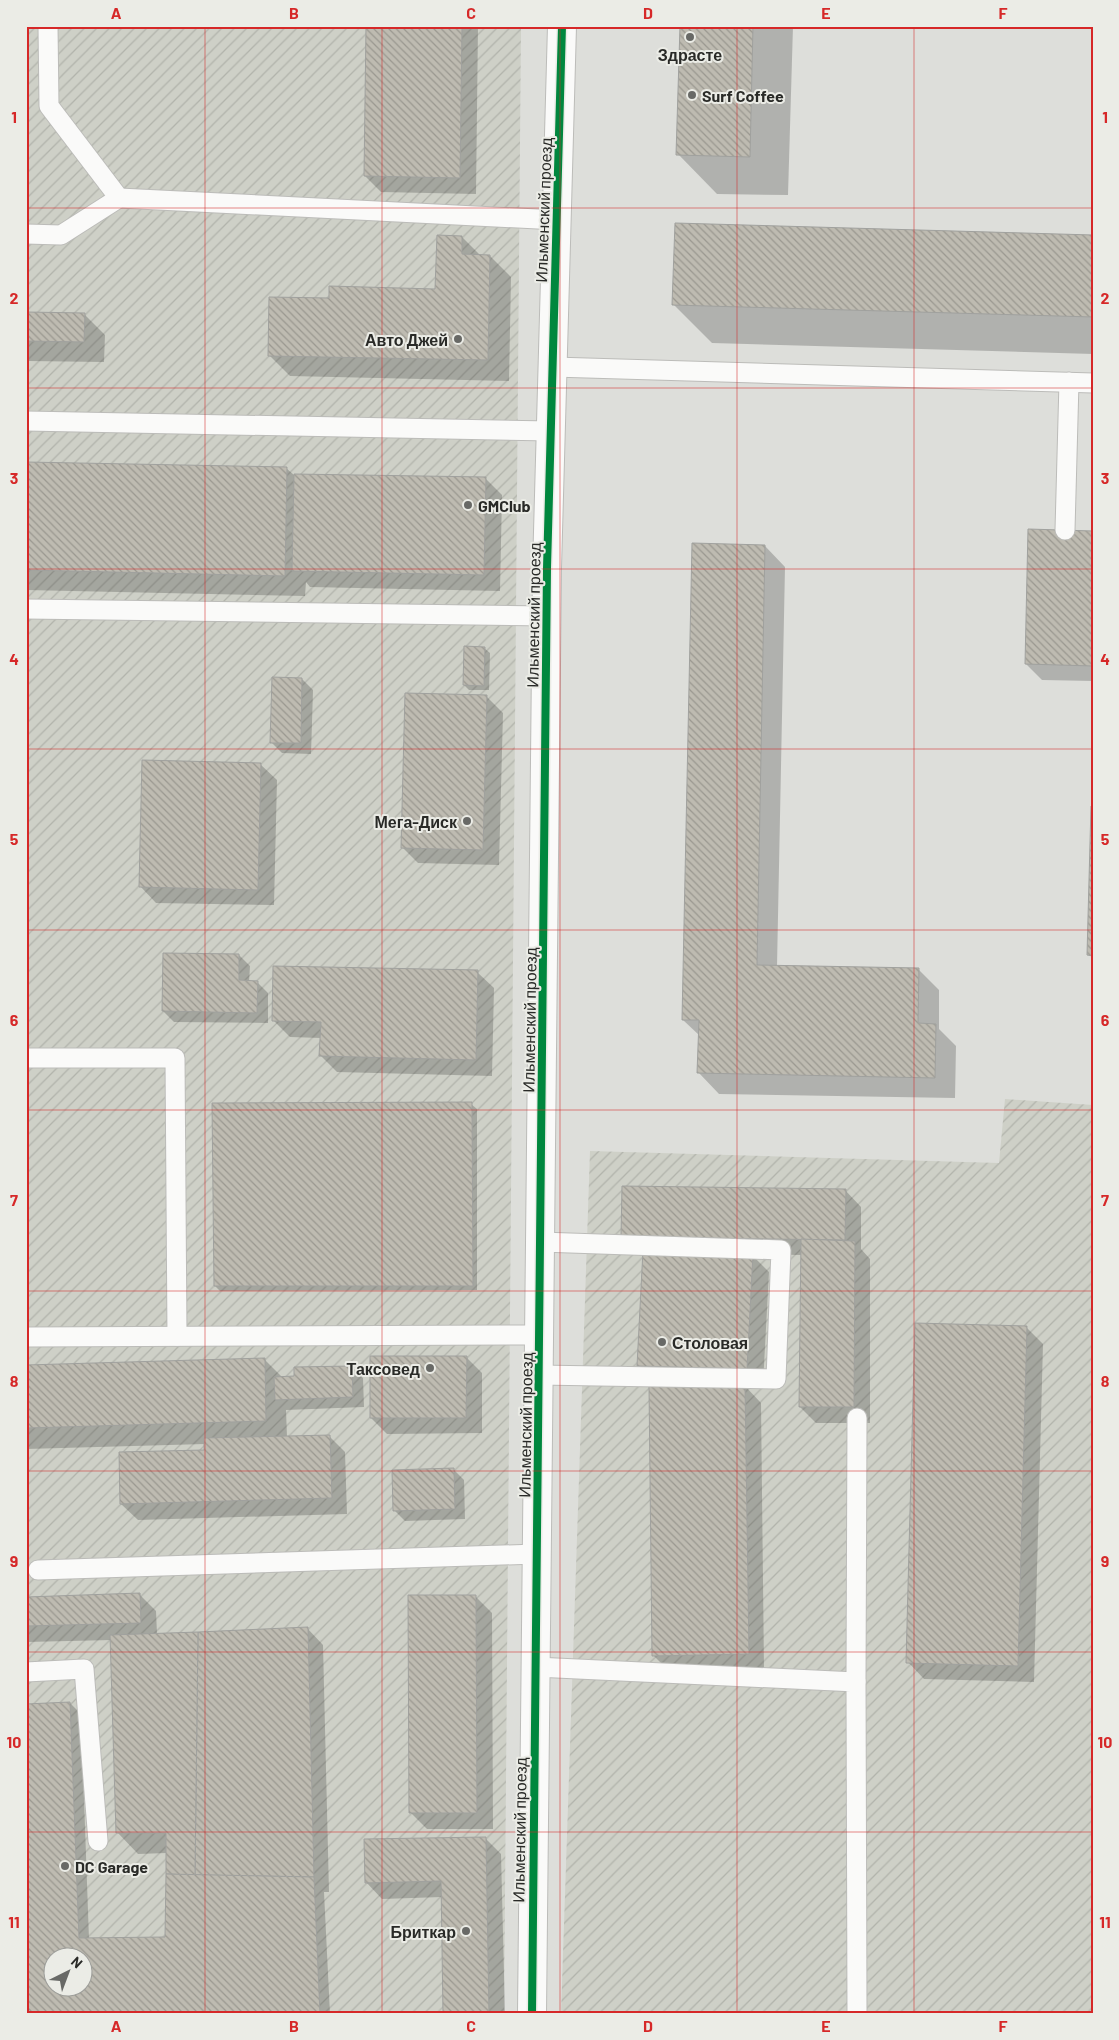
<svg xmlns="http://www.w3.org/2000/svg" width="1119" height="2040" font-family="Barlow,sans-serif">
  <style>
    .industrial { fill: url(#industrial-furrows); fill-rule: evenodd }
    .shadow { fill: #0003; fill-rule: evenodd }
    .building { fill: url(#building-back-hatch); stroke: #a0a19e; fill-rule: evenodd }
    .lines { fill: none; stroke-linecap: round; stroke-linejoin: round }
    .service-casing { stroke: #bcbcb9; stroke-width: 21 }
    .tertiary-casing { stroke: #bcbcb9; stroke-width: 30 }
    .service { stroke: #fafaf9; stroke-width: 19 }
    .tertiary { stroke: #fafaf9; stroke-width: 28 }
    .cycleway-casing { stroke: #ebece6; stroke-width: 11 }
    .cycleway { stroke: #00873e; stroke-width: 8 }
    .grid { fill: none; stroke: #d62828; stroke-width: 1; stroke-opacity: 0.55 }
    .poi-dot { fill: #686966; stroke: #ebece6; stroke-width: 2 }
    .labels { text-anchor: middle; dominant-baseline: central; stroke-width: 4; stroke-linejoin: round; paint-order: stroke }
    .poi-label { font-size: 16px; font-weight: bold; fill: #292a27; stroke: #ebece6; text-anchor: start }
    .street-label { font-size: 16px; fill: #292a27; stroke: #ebece6 }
    .neatline { fill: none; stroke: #d62828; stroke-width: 2 }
    .grid-label { font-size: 16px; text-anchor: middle; font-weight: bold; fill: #d62828 }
  </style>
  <defs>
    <pattern id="industrial-furrows" width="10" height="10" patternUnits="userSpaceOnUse" patternTransform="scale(1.25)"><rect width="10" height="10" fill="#ced0c7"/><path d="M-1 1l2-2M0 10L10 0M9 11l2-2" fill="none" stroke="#b1b3ab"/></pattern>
    <pattern id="building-back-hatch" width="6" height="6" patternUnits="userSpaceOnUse" patternTransform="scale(1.25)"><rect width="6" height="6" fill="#bebbb1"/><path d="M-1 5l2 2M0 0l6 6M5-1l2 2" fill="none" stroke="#9a9890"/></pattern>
  </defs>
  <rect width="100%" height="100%" fill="#dddeda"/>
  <g class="industrial">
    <path d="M 26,26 L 521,26 L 504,2014 L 26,2014 ZM 52,1958 L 82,1958 L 82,1988 L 52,1988 Z"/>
    <path d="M 1005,1099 L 1093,1105 L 1093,2014 L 561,2014 L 590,1151 L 999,1163 Z"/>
  </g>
  <g class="shadow">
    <path d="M 367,26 L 478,26 L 476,194 L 381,192 L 365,176 Z"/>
    <path d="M 681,26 L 793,26 L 788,195 L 717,194 L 678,154 Z"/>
    <path d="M 1093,236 L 1093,354 L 712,343 L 673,304 Z"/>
    <path d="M 462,237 L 481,256 L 490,256 L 511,277 L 509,381 L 290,376 L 269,355 L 330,300 L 437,290 Z"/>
    <path d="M 26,313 L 84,314 L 105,335 L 104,362 L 28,361 L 26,375 Z"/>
    <path d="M 26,463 L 286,468 L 294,475 L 486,479 L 502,495 L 500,591 L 310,587 L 306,582 L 305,596 L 26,590 Z"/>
    <path d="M 1093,532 L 1093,681 L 1042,680 L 1026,664 Z"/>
    <path d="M 765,546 L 785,567 L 777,967 L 918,969 L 939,990 L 939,1029 L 956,1046 L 955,1098 L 719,1094 L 699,1073 L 700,1036 L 683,1020 Z"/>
    <path d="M 484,648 L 490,653 L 489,690 L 469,690 L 464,685 Z"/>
    <path d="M 302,679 L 313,690 L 311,754 L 282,753 L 271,742 Z"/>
    <path d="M 486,696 L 503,713 L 499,865 L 418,863 L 402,847 Z"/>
    <path d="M 260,764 L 277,780 L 274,905 L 156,903 L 140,886 Z"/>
    <path d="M 239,955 L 250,966 L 249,982 L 257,982 L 268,993 L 268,1023 L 174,1022 L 163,1011 Z"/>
    <path d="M 477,972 L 494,988 L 492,1076 L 337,1072 L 321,1056 L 321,1038 L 290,1037 L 274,1021 Z"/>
    <path d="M 471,1104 L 477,1109 L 477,1290 L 220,1291 L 215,1286 Z"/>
    <path d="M 845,1190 L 861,1207 L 861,1249 L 870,1259 L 870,1423 L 816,1423 L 800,1407 L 802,1255 L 751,1254 L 769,1272 L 763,1384 L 654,1382 L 638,1365 L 644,1252 Z"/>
    <path d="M 1027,1328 L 1043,1344 L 1034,1682 L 924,1679 L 908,1662 Z"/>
    <path d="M 466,1357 L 482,1373 L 482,1433 L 387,1434 L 371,1418 Z"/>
    <path d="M 264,1359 L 283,1378 L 352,1367 L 363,1378 L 364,1407 L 286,1410 L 287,1437 L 329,1436 L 345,1452 L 347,1514 L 138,1520 L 121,1504 L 205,1451 L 205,1444 L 26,1449 L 26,1366 Z"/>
    <path d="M 745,1386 L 761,1403 L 764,1670 L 669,1671 L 653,1655 Z"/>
    <path d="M 453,1469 L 464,1480 L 465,1519 L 405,1521 L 394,1510 Z"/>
    <path d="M 140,1595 L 156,1611 L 157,1634 L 307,1628 L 323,1645 L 329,1892 L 324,1892 L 330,2014 L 26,2014 L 70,1703 L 81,1714 L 89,1939 L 166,1938 L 167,1853 L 138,1854 L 118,1833 L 112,1640 L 26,1642 L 26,1598 ZM 52,1958 L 82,1958 L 82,1988 L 52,1988 Z"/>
    <path d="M 476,1597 L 492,1613 L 493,1829 L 427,1829 L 411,1813 Z"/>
    <path d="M 485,1838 L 501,1854 L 505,2014 L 445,2014 L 442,1897 L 382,1899 L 366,1882 Z"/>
  </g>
  <g class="building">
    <path d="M 366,26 L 462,26 L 460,178 L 364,176 Z"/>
    <path d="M 680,26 L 753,26 L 750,157 L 676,155 Z"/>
    <path d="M 675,223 L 1093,235 L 1093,317 L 672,305 Z"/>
    <path d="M 437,235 L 462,236 L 462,254 L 490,255 L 488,360 L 268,356 L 269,297 L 329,298 L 329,286 L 435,289 Z"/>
    <path d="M 26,312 L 85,313 L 84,342 L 26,341 Z"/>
    <path d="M 26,462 L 287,467 L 285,576 L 26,570 Z"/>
    <path d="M 294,474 L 486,477 L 484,575 L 292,571 Z"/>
    <path d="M 1028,529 L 1093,531 L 1093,666 L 1025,664 Z"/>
    <path d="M 692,543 L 765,545 L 757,965 L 919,968 L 918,1023 L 936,1024 L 935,1078 L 697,1073 L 699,1020 L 682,1020 Z"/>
    <path d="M 464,646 L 485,647 L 484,686 L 463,685 Z"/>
    <path d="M 272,677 L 302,678 L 301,743 L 270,743 Z"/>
    <path d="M 405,693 L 487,695 L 483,850 L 401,848 Z"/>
    <path d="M 142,760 L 261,763 L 258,890 L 139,887 Z"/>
    <path d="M 1091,806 L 1093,806 L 1093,956 L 1087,955 Z"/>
    <path d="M 163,953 L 239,954 L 239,980 L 258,981 L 257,1013 L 162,1011 Z"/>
    <path d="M 273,966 L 478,970 L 476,1060 L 319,1056 L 321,1022 L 272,1021 Z"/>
    <path d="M 472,1102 L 473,1286 L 214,1286 L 212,1103 Z"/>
    <path d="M 622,1186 L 846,1189 L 845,1240 L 621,1237 Z"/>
    <path d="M 801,1239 L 855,1241 L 854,1407 L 799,1407 Z"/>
    <path d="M 643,1250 L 753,1254 L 747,1369 L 637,1366 Z"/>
    <path d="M 915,1323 L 1027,1326 L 1018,1666 L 906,1663 Z"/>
    <path d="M 370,1356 L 467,1356 L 466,1418 L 370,1418 Z"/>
    <path d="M 265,1358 L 266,1421 L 26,1428 L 26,1365 Z"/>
    <path d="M 352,1366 L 353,1397 L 275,1400 L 274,1377 L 294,1376 L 294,1367 Z"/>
    <path d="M 745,1385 L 749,1654 L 652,1656 L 649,1386 Z"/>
    <path d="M 330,1435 L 332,1498 L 120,1504 L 119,1452 L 204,1450 L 204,1438 Z"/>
    <path d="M 454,1468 L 455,1509 L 393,1511 L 392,1470 Z"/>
    <path d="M 140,1593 L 141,1623 L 26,1626 L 26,1597 Z"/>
    <path d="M 408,1595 L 476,1595 L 477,1813 L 409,1813 Z"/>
    <path d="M 308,1627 L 314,1877 L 195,1875 L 198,1632 Z"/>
    <path d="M 198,1632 L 195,1875 L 166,1874 L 166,1833 L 116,1833 L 110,1635 Z"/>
    <path d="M 70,1702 L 79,1938 L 165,1937 L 166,1874 L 314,1877 L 320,2014 L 26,2014 L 26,1704 ZM 52,1958 L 82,1958 L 82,1988 L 52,1988 Z"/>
    <path d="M 486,1837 L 489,2014 L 443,2014 L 441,1881 L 365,1883 L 364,1839 Z"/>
  </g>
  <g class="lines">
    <defs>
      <g id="service">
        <path d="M 48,26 L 49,106 L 119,198 L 557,220"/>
        <path d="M 26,234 L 61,235 L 119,198"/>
        <path d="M 553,367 L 1093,383"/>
        <path d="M 26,421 L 551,431"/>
        <path d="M 1065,530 L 1069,382"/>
        <path d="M 26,609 L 547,616"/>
        <path d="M 26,1058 L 175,1058 L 177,1336"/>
        <path d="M 26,1337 L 540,1335"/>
        <path d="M 539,1375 L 776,1379 L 781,1250 L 540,1242"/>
        <path d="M 38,1570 L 537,1554"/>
        <path d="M 535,1667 L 856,1682 L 857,2014"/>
        <path d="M 26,1672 L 84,1669 L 98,1841"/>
        <path d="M 856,1682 L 857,1418"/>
      </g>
      <path id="tertiary" d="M 532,2014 L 547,568 L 562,26"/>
    </defs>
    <use href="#service" class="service-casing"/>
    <use href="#tertiary" class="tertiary-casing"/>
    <use href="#service" class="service"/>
    <use href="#tertiary" class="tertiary"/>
    <defs>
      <path id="cycleway" d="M 532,2014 L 547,568 L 562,26"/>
    </defs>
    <use href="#cycleway" class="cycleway-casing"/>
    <use href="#cycleway" class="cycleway"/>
  </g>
  <path class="grid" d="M 205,26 L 205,2014M 382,26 L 382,2014M 560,26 L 560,2014M 737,26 L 737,2014M 914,26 L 914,2014M 26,208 L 1093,208M 26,388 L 1093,388M 26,569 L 1093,569M 26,749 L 1093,749M 26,930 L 1093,930M 26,1110 L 1093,1110M 26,1291 L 1093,1291M 26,1471 L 1093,1471M 26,1652 L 1093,1652M 26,1832 L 1093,1832"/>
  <g class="poi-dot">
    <circle cx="690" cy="37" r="5"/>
    <circle cx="692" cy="95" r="5"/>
    <circle cx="458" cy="339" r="5"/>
    <circle cx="468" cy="505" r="5"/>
    <circle cx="467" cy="821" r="5"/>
    <circle cx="662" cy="1342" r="5"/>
    <circle cx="430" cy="1368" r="5"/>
    <circle cx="65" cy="1866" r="5"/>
    <circle cx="466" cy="1931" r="5"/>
  </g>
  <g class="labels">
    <g class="poi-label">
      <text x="690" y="54" text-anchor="middle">Здрасте</text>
      <text x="702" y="95">Surf Coffee</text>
      <text x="448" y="339" text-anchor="end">Авто Джей</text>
      <text x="478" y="505">GMClub</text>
      <text x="457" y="821" text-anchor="end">Мега-Диск</text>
      <text x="672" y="1342">Столовая</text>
      <text x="420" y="1368" text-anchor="end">Таксовед</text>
      <text x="75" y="1866">DC Garage</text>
      <text x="456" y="1931" text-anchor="end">Бриткар</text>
    </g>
    <g class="street-label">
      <text transform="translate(543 210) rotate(-88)">Ильменский проезд</text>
      <text transform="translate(533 615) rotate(-89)">Ильменский проезд</text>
      <text transform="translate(529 1020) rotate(-89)">Ильменский проезд</text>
      <text transform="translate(525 1425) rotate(-89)">Ильменский проезд</text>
      <text transform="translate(519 1830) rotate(-89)">Ильменский проезд</text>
    </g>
  </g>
  <rect width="1119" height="2040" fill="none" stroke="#ebece6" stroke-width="55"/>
  <g transform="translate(68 1972) rotate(42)"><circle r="24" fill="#ebece6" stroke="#9d9e9a"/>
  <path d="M0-4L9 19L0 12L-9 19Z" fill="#686966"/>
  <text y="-8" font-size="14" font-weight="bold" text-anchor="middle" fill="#292a27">N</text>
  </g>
  <rect x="28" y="28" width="1064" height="1984" class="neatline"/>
  <g class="grid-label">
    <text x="116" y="19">A</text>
    <text x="294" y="19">B</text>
    <text x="471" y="19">C</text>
    <text x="648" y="19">D</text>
    <text x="826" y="19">E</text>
    <text x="1003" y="19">F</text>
    <text x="14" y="123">1</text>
    <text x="1105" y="123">1</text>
    <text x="14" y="304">2</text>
    <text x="1105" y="304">2</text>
    <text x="14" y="484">3</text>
    <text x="1105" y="484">3</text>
    <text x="14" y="665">4</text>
    <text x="1105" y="665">4</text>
    <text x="14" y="845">5</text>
    <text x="1105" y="845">5</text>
    <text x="14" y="1026">6</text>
    <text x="1105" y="1026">6</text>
    <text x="14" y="1206">7</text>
    <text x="1105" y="1206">7</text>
    <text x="14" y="1387">8</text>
    <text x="1105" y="1387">8</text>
    <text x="14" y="1567">9</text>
    <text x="1105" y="1567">9</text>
    <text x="14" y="1748">10</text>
    <text x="1105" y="1748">10</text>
    <text x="14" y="1928">11</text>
    <text x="1105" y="1928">11</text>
    <text x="116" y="2032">A</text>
    <text x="294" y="2032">B</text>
    <text x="471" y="2032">C</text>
    <text x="648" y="2032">D</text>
    <text x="826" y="2032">E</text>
    <text x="1003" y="2032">F</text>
  </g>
</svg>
